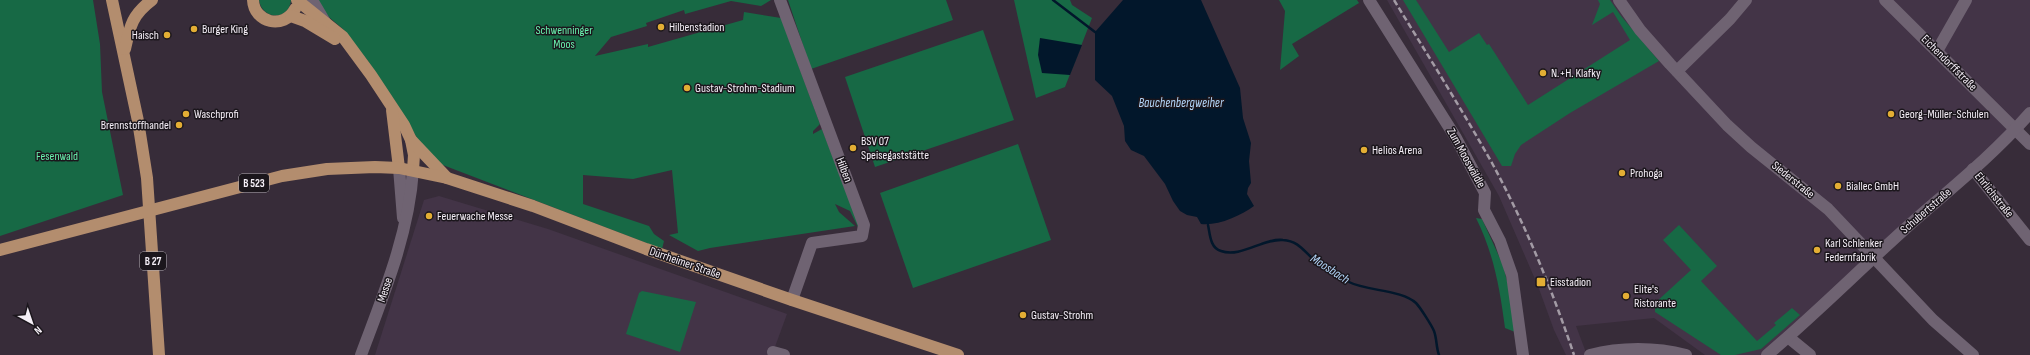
<svg xmlns="http://www.w3.org/2000/svg" width="2030" height="355" font-family="'Sofia Sans Condensed',sans-serif">
  <style>
    .built { fill: #433447 }
    .green { fill: #176945 }
    .water { fill: #02172b }
    .lines { fill: none; stroke-linecap: round; stroke-linejoin: round }
    .stream { stroke: #02172b; stroke-width: 2.5 }
    .minor { stroke: #6f6372; stroke-width: 12 }
    .major { stroke: #b38d6e; stroke-width: 12 }
    .rail { stroke: #a39ba5; stroke-width: 2.5; stroke-dasharray: 6 3; stroke-linecap: butt }
    .poi-dot { fill: #e3ae34; stroke: #1b161c; stroke-width: 1.5 }
    .labels { text-anchor: middle; dominant-baseline: central; stroke-width: 3; stroke-linejoin: round; paint-order: stroke }
    .shield { fill: #1b161c; stroke: #b4aeb5; stroke-width: 1 }
    .shield-label { font-size: 11px; font-weight: bold; fill: #f5eff7 }
    .poi-label { font-size: 12px; fill: #f5eff7; stroke: #1b161c; text-anchor: start }
    .park-label { font-size: 12px; fill: #69f2ae; stroke: #1b161c }
    .street-label { font-size: 12px; fill: #f5eff7; stroke: #1b161c }
    .water-label { font-size: 13px; font-style: italic; fill: #b3d6fa; stroke: #1b161c }
  </style>
  <rect width="100%" height="100%" fill="#372c39"/>
  <g class="built">
    <path d="M 1387,0 L 2030,0 L 2030,113 L 1768,355 L 1705,355 L 1654,318 L 1576,326 L 1587,355 L 1566,355 L 1554,330 L 1538,286 L 1499,196 Z"/>
    <path d="M 439,196 L 548,229 L 787,314 L 772,355 L 375,355 L 424,200 Z"/>
  </g>
  <g class="green">
    <path d="M 0,0 L 93,0 L 100,44 L 102,92 L 123,195 L 0,236 Z"/>
    <path d="M 259,0 L 291,0 C 289,21 262,20 259,0 Z"/>
    <path d="M 315,0 L 771,0 L 761,6 L 731,1 L 685,14 L 684,10 L 646,23 L 647,26 L 611,37 L 595,56 L 648,44 L 648,47 L 743,20 L 744,12 L 781,18 L 820,124 L 813,131 L 813,134 L 822,129 L 859,226 L 858,227 L 850,211 L 835,204 L 839,212 L 855,226 L 710,248 L 698,251 L 669,235 L 678,233 L 672,170 L 633,179 L 583,175 L 583,204 L 649,226 L 654,234 L 664,241 L 662,249 L 435,162 L 417,138 L 395,101 L 368,61 L 343,29 L 330,18 Z"/>
    <path d="M 788,0 L 946,0 L 953,20 L 811,69 Z"/>
    <path d="M 1014,0 L 1070,0 L 1072,5 L 1092,18 L 1065,87 L 1036,98 Z"/>
    <path d="M 1279,0 L 1357,0 L 1359,3 L 1292,44 L 1299,56 L 1280,70 L 1285,11 Z"/>
    <path d="M 1403,0 L 1416,0 L 1449,52 L 1479,33 L 1487,45 L 1489,44 L 1528,105 L 1630,40 L 1613,12 L 1592,25 L 1600,4 L 1598,0 L 1610,0 L 1621,16 L 1659,61 L 1570,113 L 1521,145 L 1515,154 L 1511,166 L 1502,166 Z"/>
    <path d="M 983,30 L 1014,120 L 875,167 L 845,77 Z"/>
    <path d="M 1018,144 L 1051,240 L 913,288 L 880,193 Z"/>
    <path d="M 1476,218 L 1482,219 L 1503,265 L 1508,285 L 1515,332 L 1505,328 C 1500,290 1494,254 1476,218 Z"/>
    <path d="M 1679,225 L 1717,266 L 1701,281 L 1757,341 L 1776,325 L 1774,323 L 1792,308 L 1800,315 L 1761,349 L 1735,355 L 1721,355 L 1655,312 L 1655,303 L 1691,270 L 1663,240 Z"/>
    <path d="M 642,291 L 696,302 L 680,352 L 626,334 L 639,293 Z"/>
  </g>
  <g class="water">
    <path d="M 1123,0 L 1201,0 L 1240,88 L 1243,118 L 1251,143 L 1249,161 L 1251,183 L 1248,188 L 1247,194 L 1254,206 C 1240,216 1218,226 1201,224 L 1197,217 L 1187,215 L 1180,211 L 1173,201 L 1165,184 L 1144,156 L 1131,150 L 1125,141 L 1124,126 L 1112,96 L 1095,80 L 1095,32 Z"/>
    <path d="M 1040,38 L 1082,45 L 1070,75 L 1042,73 L 1038,55 Z"/>
  </g>
  <g class="lines">
    <g class="stream">
      <path d="M 1053,0 L 1095,32"/>
      <path d="M 1208,225 C 1210,234 1210,248 1221,251 C 1241,258 1263,238 1283,240 C 1298,241 1303,250 1313,259 C 1323,268 1337,276 1349,282 C 1367,291 1402,290 1416,303 C 1420,307 1432,326 1434,331 C 1437,339 1436,347 1439,355"/>
    </g>
    <g class="minor">
      <path d="M 312,0 L 325,22"/>
      <path d="M 780,0 L 864,225 L 862,236 L 812,243 L 792,300"/>
      <path d="M 1369,0 L 1456,138 L 1485,193 L 1484,210 L 1500,241 L 1512,275 L 1523,355"/>
      <path d="M 1619,0 L 1640,30 L 1670,64 L 1727,125 L 1751,147 L 1828,209 L 1933,320 L 1973,355"/>
      <path d="M 1885,0 L 2030,144"/>
      <path d="M 1937,51 L 1966,0"/>
      <path d="M 1677,71 L 1730,19 L 1746,0"/>
      <path d="M 399,168 L 403,218"/>
      <path d="M 1973,169 L 2030,240"/>
      <path d="M 1788,337 L 1810,355"/>
      <path d="M 773,352 L 784,355"/>
      <path d="M 361,355 C 383,296 409,234 413,170"/>
      <path d="M 1590,355 C 1620,347 1656,347 1686,355"/>
      <path d="M 1767,355 C 1818,312 1865,264 1915,220 C 1954,186 1995,153 2030,113"/>
    </g>
    <g class="major">
      <path d="M 112,0 L 138,121 L 147,178 L 159,355"/>
      <path d="M 253,0 C 254,23 284,30 295,9"/>
      <path d="M 297,0 L 343,37 L 371,75 L 404,125 L 411,140 L 414,155 L 413,170"/>
      <path d="M 291,16 L 305,21 L 335,39"/>
      <path d="M 125,49 C 130,26 132,15 152,0"/>
      <path d="M 392,110 L 399,168"/>
      <path d="M 411,140 L 447,178"/>
      <path d="M 0,250 L 282,176 L 327,169 L 375,167 L 399,168 L 447,178 L 533,206 L 646,249 L 792,300 L 958,355"/>
    </g>
    <path class="rail" d="M 1394,0 C 1427,54 1461,108 1492,163 C 1525,224 1552,289 1574,355"/>
  </g>
  <g class="poi-dot">
    <circle cx="661" cy="27" r="4"/>
    <circle cx="194" cy="29" r="4"/>
    <circle cx="167" cy="35" r="4"/>
    <circle cx="1543" cy="73" r="4"/>
    <circle cx="687" cy="88" r="4"/>
    <circle cx="186" cy="114" r="4"/>
    <circle cx="1891" cy="114" r="4"/>
    <circle cx="179" cy="125" r="4"/>
    <circle cx="853" cy="148" r="4"/>
    <circle cx="1364" cy="150" r="4"/>
    <circle cx="1622" cy="173" r="4"/>
    <circle cx="1838" cy="186" r="4"/>
    <circle cx="429" cy="216" r="4"/>
    <circle cx="1817" cy="250" r="4"/>
    <rect x="1536" y="277" width="10" height="10" rx="2"/>
    <circle cx="1626" cy="296" r="4"/>
    <circle cx="1023" cy="315" r="4"/>
  </g>
  <g class="labels">
    <g class="shield">
      <rect x="239" y="174" width="30" height="18" rx="3"/>
      <rect x="140" y="252" width="26" height="18" rx="3"/>
    </g>
    <g class="shield-label">
      <text x="254" y="183">B 523</text>
      <text x="153" y="261">B 27</text>
    </g>
    <g class="poi-label">
      <text x="669" y="27">Hilbenstadion</text>
      <text x="202" y="29">Burger King</text>
      <text x="159" y="35" text-anchor="end">Haisch</text>
      <text x="1551" y="73">N.+H. Klafky</text>
      <text x="695" y="88">Gustav-Strohm-Stadium</text>
      <text x="194" y="114">Waschprofi</text>
      <text x="1899" y="114">Georg-Müller-Schulen</text>
      <text x="171" y="125" text-anchor="end">Brennstoffhandel</text>
      <text x="861" y="141">BSV 07<tspan x="861" dy="14">Speisegaststätte</tspan></text>
      <text x="1372" y="150">Helios Arena</text>
      <text x="1630" y="173">Prohoga</text>
      <text x="1846" y="186">Biallec GmbH</text>
      <text x="437" y="216">Feuerwache Messe</text>
      <text x="1825" y="243">Karl Schlenker<tspan x="1825" dy="14">Federnfabrik</tspan></text>
      <text x="1550" y="282">Eisstadion</text>
      <text x="1634" y="289">Elite's<tspan x="1634" dy="14">Ristorante</tspan></text>
      <text x="1031" y="315">Gustav-Strohm</text>
    </g>
    <g class="park-label">
      <text x="564" y="30">Schwenninger<tspan x="564" dy="14">Moos</tspan></text>
      <text x="57" y="156">Fesenwald</text>
    </g>
    <g class="street-label">
      <text transform="translate(1949 63) rotate(45)">Eichendorffstraße</text>
      <text transform="translate(1466 158) rotate(61)">Zum Mooswäldle</text>
      <text transform="translate(844 170) rotate(69)">Hilben</text>
      <text transform="translate(1793 180) rotate(39)">Siederstraße</text>
      <text transform="translate(1994 195) rotate(51)">Ehrlichstraße</text>
      <text transform="translate(1926 211) rotate(-41)">Schubertstraße</text>
      <text transform="translate(685 263) rotate(19)">Dürrheimer Straße</text>
      <text transform="translate(385 290) rotate(-72)">Messe</text>
    </g>
    <g class="water-label">
      <text x="1181" y="103">Bauchenbergweiher</text>
      <text transform="translate(1330 269) rotate(33)">Moosbach</text>
    </g>
  </g>
  <g transform="translate(32 323) rotate(140)" stroke="#1b161c" stroke-width="3" paint-order="stroke">
  <path d="M0-3L7 15L0 10L-7 15Z" fill="#f5eff7"/>
  <text y="-6" font-size="11" font-weight="bold" text-anchor="middle" fill="#f5eff7">N</text>
  </g>
</svg>
